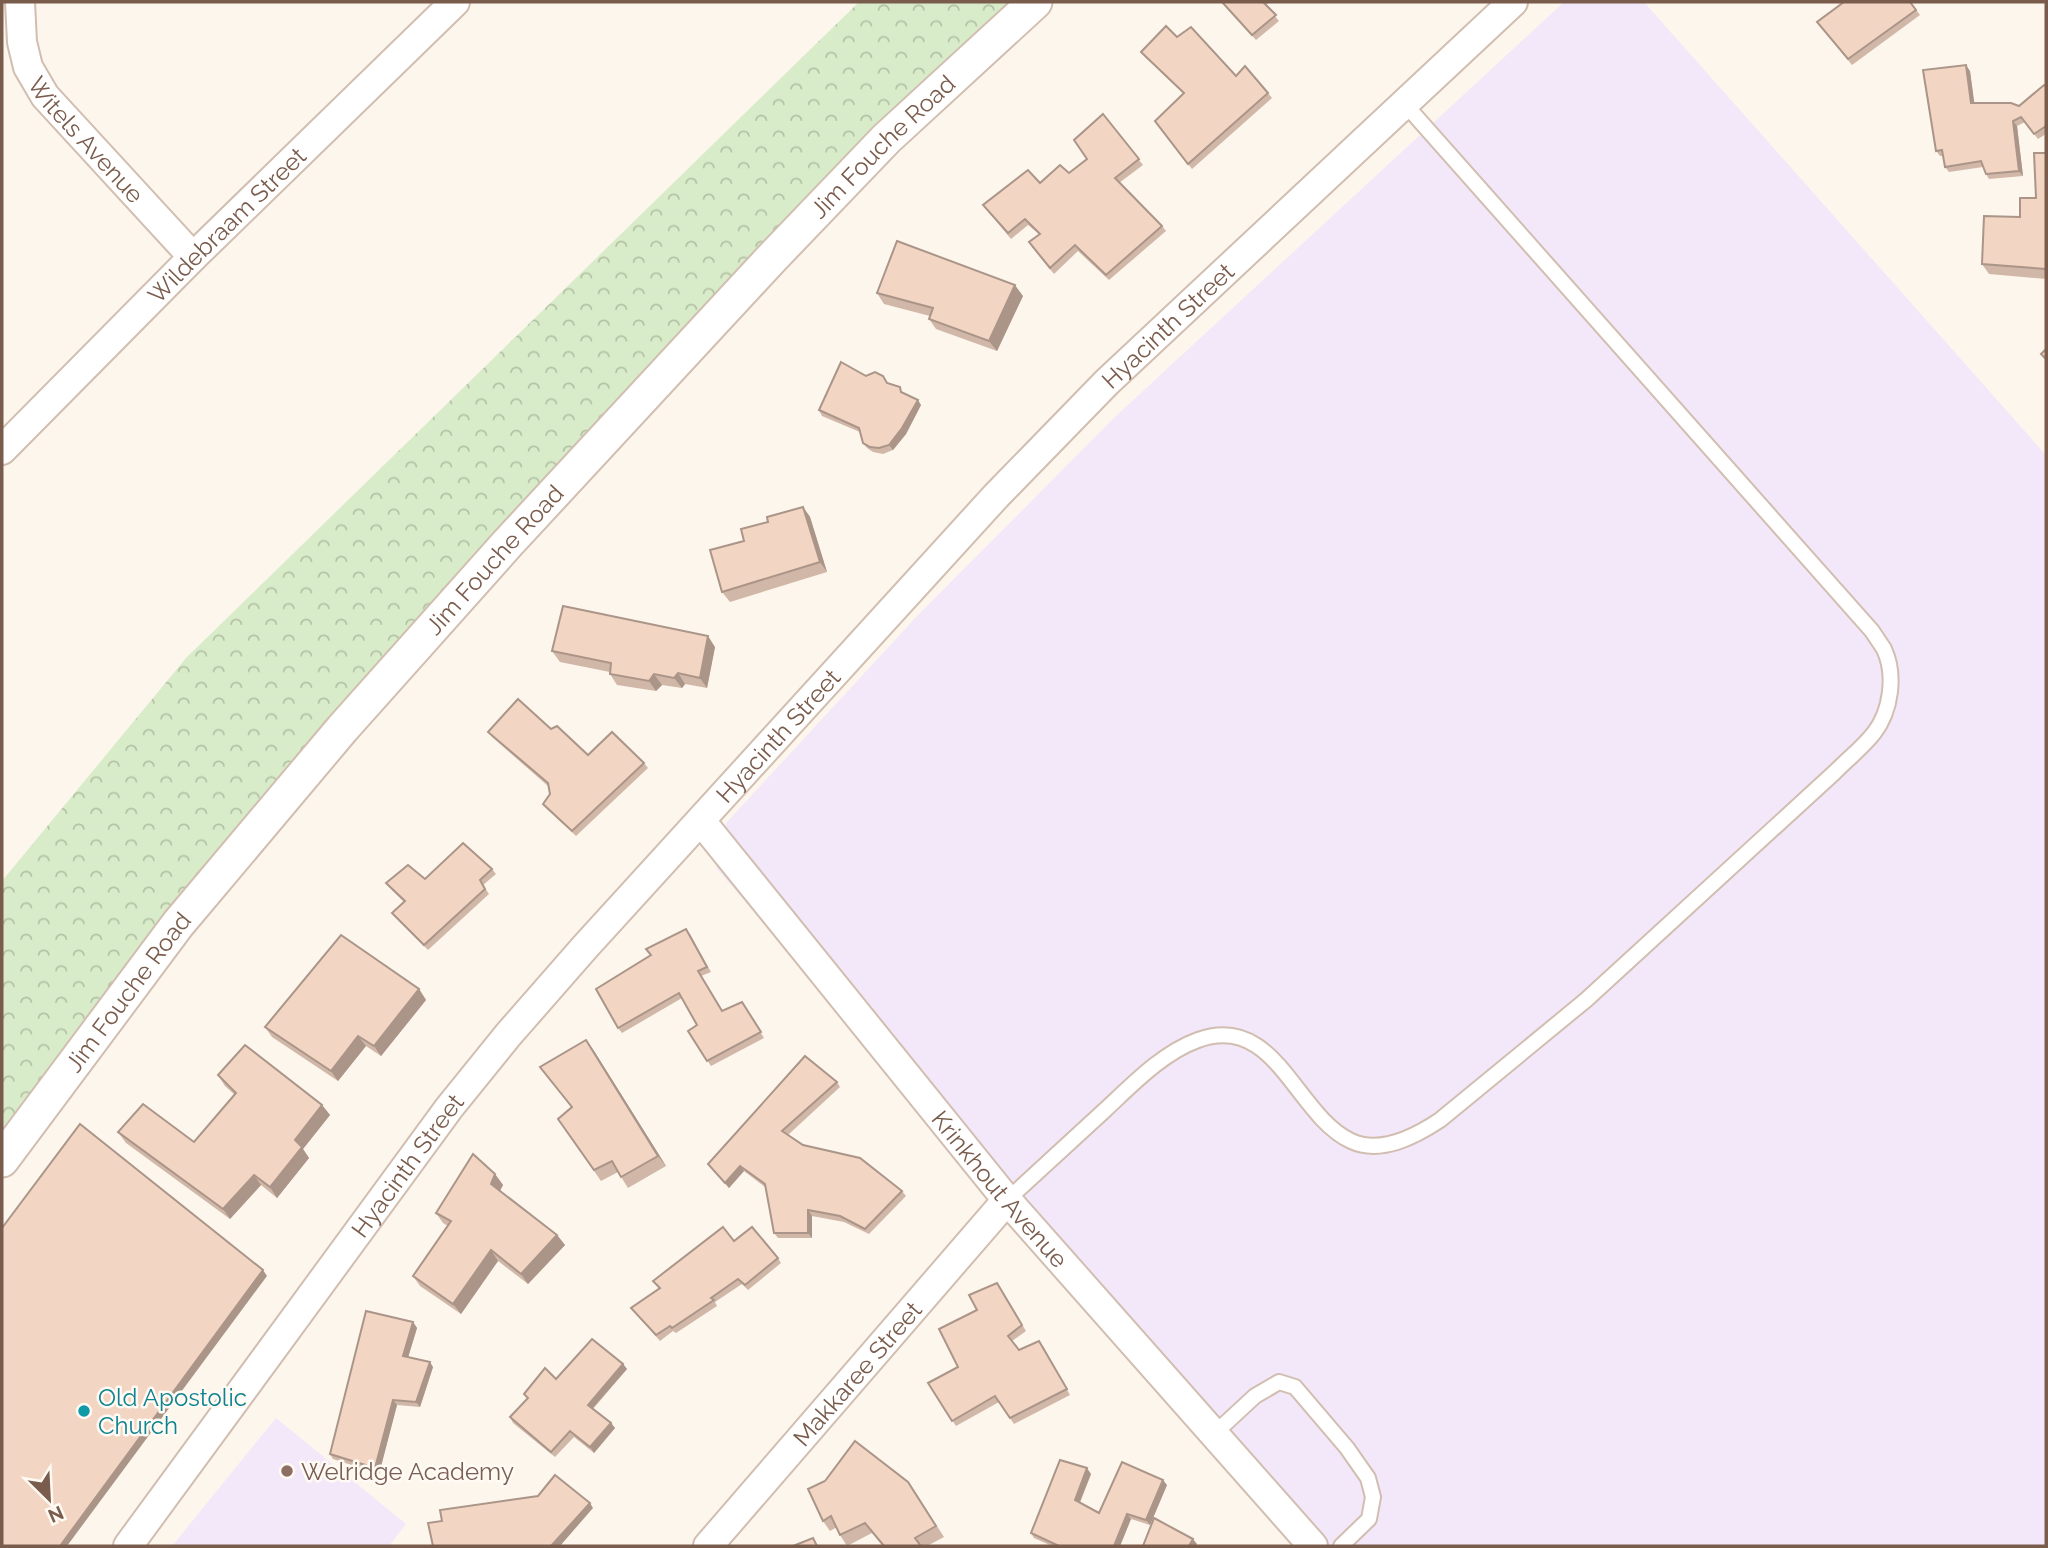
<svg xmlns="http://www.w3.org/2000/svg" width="2048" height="1548" font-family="Raleway,sans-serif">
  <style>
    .education { fill: #f3e8fa }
    .park { fill: url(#park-crowns) }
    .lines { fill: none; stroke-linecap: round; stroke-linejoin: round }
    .service-casing { stroke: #d1beb0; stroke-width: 18 }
    .minor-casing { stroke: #d1beb0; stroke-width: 32 }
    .tertiary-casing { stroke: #d1beb0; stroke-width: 37 }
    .service { stroke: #fff; stroke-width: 14 }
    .minor { stroke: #fff; stroke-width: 28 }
    .tertiary { stroke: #fff; stroke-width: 33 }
    .wall { fill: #d1b7a8 }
    .shaded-wall { fill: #aa9588 }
    .building { fill: #f3d5c3; stroke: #aa9588; stroke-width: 2 }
    .culture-dot { fill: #0f9aa8; stroke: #fffaf3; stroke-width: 2.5 }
    .education-dot { fill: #8d6e63; stroke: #fffaf3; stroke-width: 2.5 }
    .labels { text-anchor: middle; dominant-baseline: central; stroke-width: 5; stroke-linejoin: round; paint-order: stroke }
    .street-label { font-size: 24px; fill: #7a5c4d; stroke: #fffaf3 }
    .culture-label { font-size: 24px; fill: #0d838f; stroke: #fffaf3; text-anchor: start }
    .education-label { font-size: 24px; fill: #785e54; stroke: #fffaf3; text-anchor: start }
  </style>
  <defs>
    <pattern id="park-crowns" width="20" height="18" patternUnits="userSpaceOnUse" patternTransform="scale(1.75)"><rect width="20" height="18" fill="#d8ecc9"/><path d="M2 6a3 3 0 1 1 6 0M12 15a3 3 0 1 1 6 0" fill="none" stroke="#b4c2a5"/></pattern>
  </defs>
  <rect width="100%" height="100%" fill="#fdf6ec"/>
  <g class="education">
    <path d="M 1564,2 L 1644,2 L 2046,455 L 2046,1546 L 1313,1546 L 716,868 L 726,823 L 918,615 L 1116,416 Z"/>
    <path d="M 276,1418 L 406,1524 L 389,1546 L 172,1546 Z"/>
  </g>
  <path class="park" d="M 859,2 L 1025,2 L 762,252 L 2,1153 L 2,881 L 186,658 Z"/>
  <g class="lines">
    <defs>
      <g id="service">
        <path d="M 1007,1200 C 1040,1170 1072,1140 1105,1110 C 1132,1085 1162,1053 1198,1040 C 1276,1012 1295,1115 1351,1141 C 1381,1155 1416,1136 1440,1120 L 1586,1000 L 1835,772 C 1848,759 1863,747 1874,733 C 1891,711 1896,675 1884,649 C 1880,643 1876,637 1872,631 L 1404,103"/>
        <path d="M 1214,1434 L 1255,1396 L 1279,1382 L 1295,1387 L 1347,1448 L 1368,1478 L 1373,1497 L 1369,1519 L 1341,1546"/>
      </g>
      <g id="minor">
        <path id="s1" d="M 20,2 L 22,42 L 28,67 L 45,96 L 193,257"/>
        <path id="s2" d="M 2,450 L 193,257 L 455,2"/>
        <path id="s3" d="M 701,821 L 1007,1200 L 1313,1546"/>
        <path id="s4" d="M 128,1546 L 449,1108 L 508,1035 L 585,947 L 996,496 L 1107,382 L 1513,2"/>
        <path id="s5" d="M 708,1546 L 1007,1200"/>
      </g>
      <g id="tertiary">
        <path id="s6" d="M 2,1160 L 178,924 L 342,729 L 507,544 L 771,259 L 886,139 L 1035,2"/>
      </g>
    </defs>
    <use href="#service" class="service-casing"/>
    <use href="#minor" class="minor-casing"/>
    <use href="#tertiary" class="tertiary-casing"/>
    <use href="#service" class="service"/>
    <use href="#minor" class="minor"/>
    <use href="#tertiary" class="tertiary"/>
  </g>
  <g class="wall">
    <path d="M 1222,2 L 1270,2 L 1266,5 L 1279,21 L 1256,40 Z"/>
    <path d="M 1910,2 L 1920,15 L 1852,65 L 1817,22 Z"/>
    <path d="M 1177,37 L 1236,76 L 1268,93 L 1272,98 L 1192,169 L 1155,121 L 1184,94 L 1145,57 L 1141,52 Z"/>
    <path d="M 1970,71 L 1974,103 L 2019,106 L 2046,87 L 2046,134 L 2038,139 L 2025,122 L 2017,126 L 2023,176 L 1989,179 L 1986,174 L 1983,167 L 1949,172 L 1945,167 L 1943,156 L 1940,156 L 1936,151 Z"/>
    <path d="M 1103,114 L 1143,165 L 1119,183 L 1162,226 L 1166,231 L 1109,280 L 1078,251 L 1054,274 L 1032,247 L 1039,234 L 1028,225 L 1011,239 L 983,205 L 1040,183 L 1069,173 L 1087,159 Z"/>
    <path d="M 2046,153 L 2046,279 L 1989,274 L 1982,264 L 2036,198 Z"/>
    <path d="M 877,293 L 1023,296 L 997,351 L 936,329 L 929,319 L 930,316 L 884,304 Z"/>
    <path d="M 866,376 L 888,383 L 921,405 L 906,434 L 893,450 L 883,454 L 873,452 L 867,448 L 863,443 L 860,432 L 822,416 L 819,410 Z"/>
    <path d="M 803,507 L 810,517 L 827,572 L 730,602 L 722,592 L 744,541 L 768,522 Z"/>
    <path d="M 715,647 L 707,688 L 685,684 L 682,688 L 662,685 L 656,691 L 617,685 L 610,674 L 610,672 L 560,662 L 552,651 Z"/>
    <path d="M 551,729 L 588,755 L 644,763 L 648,768 L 576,836 L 547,809 L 543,804 L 550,794 L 548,786 L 492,737 L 488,732 Z"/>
    <path d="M 492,869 L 496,874 L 483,885 L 489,894 L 428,950 L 396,918 L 392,913 L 404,902 L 390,888 L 386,883 L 425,879 Z"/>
    <path d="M 690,934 L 711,972 L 701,976 L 723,1011 L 742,1002 L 764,1038 L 711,1066 L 688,1031 L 697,1025 L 682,998 L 622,1033 L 618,1028 Z"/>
    <path d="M 419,989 L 426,1000 L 381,1056 L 366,1046 L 338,1081 L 272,1037 L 265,1027 Z"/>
    <path d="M 594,1051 L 666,1166 L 628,1188 L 618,1172 L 601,1181 L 558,1119 L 571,1107 L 540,1067 Z"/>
    <path d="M 218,1075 L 322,1105 L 330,1115 L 303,1149 L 309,1158 L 277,1198 L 261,1185 L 230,1219 L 126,1143 L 118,1132 L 194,1142 L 235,1095 L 225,1086 Z"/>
    <path d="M 837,1082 L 840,1087 L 788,1135 L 803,1145 L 902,1191 L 906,1196 L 869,1234 L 844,1222 L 812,1216 L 812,1238 L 778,1238 L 774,1233 L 765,1187 L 744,1171 L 729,1188 L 708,1164 Z"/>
    <path d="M 495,1174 L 503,1185 L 500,1191 L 557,1235 L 565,1245 L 528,1284 L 498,1261 L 461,1314 L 420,1286 L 413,1276 L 448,1226 L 443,1223 L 436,1213 Z"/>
    <path d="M 734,1241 L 778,1258 L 781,1263 L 748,1290 L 742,1284 L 715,1302 L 717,1306 L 676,1333 L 673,1331 L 660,1341 L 631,1308 L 659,1289 L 653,1281 Z"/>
    <path d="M 997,1283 L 1026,1331 L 1012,1341 L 1019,1350 L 1043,1346 L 1070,1395 L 1014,1424 L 999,1402 L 956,1426 L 928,1383 L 958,1367 L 977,1310 Z"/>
    <path d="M 413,1322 L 417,1328 L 408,1357 L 433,1367 L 420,1407 L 397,1405 L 379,1474 L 333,1459 L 330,1454 Z"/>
    <path d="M 623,1364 L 627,1369 L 593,1409 L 611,1423 L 615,1428 L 594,1453 L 574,1437 L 555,1457 L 513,1423 L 510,1417 L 527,1399 L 524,1394 L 556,1379 Z"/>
    <path d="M 1091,1474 L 1080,1503 L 1099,1513 L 1167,1485 L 1150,1525 L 1131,1519 L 1120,1546 L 1052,1546 L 1034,1538 L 1031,1533 Z"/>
    <path d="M 808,1489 L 915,1492 L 944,1537 L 927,1546 L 883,1546 L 872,1533 L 847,1546 L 840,1535 L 837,1527 L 830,1531 L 823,1521 Z"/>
  </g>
  <g class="shaded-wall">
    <path d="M 1966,65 L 1970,71 L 1975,108 L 1971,103 Z"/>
    <path d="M 2013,121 L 2017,126 L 2023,176 L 2019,171 Z"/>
    <path d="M 1015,285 L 1023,296 L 997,351 L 989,341 Z"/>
    <path d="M 918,400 L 921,405 L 906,434 L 893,450 L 889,445 Z"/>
    <path d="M 803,507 L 810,517 L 827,572 L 820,562 Z"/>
    <path d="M 708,636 L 715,647 L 707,688 L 700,678 Z"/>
    <path d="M 678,673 L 685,684 L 682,688 L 674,678 Z"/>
    <path d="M 654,674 L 662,685 L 656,691 L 649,681 Z"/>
    <path d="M 419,989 L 426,1000 L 381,1056 L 374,1046 Z"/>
    <path d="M 358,1036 L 366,1046 L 338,1081 L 331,1071 Z"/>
    <path d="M 586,1040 L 594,1051 L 666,1166 L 658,1156 Z"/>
    <path d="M 322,1105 L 330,1115 L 303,1149 L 309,1158 L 277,1198 L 270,1187 L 295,1140 Z"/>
    <path d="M 740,1166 L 744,1171 L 729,1188 L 725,1183 Z"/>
    <path d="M 495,1174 L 503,1185 L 498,1194 L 491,1184 Z"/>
    <path d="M 254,1175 L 261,1185 L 230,1219 L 223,1209 Z"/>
    <path d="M 808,1210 L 812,1216 L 812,1238 L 808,1233 Z"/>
    <path d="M 557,1235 L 565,1245 L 528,1284 L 521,1274 Z"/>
    <path d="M 491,1250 L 498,1261 L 461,1314 L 453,1304 Z"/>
    <path d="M 263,1270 L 267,1276 L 67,1546 L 60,1546 Z"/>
    <path d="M 413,1322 L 417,1328 L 407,1361 L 403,1356 Z"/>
    <path d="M 430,1362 L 433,1367 L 420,1407 L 416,1402 Z"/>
    <path d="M 623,1364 L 627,1369 L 591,1410 L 588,1405 Z"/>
    <path d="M 393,1400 L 397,1405 L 379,1474 L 375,1468 Z"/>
    <path d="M 611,1423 L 615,1428 L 594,1453 L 590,1447 Z"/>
    <path d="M 1087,1468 L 1091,1474 L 1078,1506 L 1075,1500 Z"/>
    <path d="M 1163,1480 L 1167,1485 L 1150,1525 L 1146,1520 Z"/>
    <path d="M 590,1503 L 593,1508 L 560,1546 L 551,1546 Z"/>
    <path d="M 1127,1514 L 1131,1519 L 1120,1546 L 1114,1546 Z"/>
    <path d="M 1193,1539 L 1197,1544 L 1196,1546 L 1189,1546 Z"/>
  </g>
  <g class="building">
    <path d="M 1222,2 L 1263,2 L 1276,15 L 1252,35 Z"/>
    <path d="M 1844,2 L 1910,2 L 1916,10 L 1848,59 L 1817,22 Z"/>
    <path d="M 1166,26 L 1177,37 L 1191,27 L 1236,76 L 1245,66 L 1268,93 L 1188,164 L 1155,121 L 1184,93 L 1141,52 Z"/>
    <path d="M 1966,65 L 1971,103 L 2011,103 L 2019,106 L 2044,85 L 2046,87 L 2046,126 L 2034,134 L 2021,117 L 2013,121 L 2019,171 L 1986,174 L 1981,161 L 1945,167 L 1942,150 L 1936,151 L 1923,70 Z"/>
    <path d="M 1103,114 L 1139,159 L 1115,178 L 1162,226 L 1106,275 L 1075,245 L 1050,268 L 1029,242 L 1040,234 L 1025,219 L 1008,233 L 983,205 L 1028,170 L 1040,183 L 1060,165 L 1069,173 L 1087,159 L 1074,140 Z"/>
    <path d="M 2034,153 L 2046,153 L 2046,269 L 1982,264 L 1984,216 L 2020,217 L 2020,198 L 2036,198 Z"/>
    <path d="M 897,241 L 1015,285 L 989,341 L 929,319 L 933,308 L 877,293 Z"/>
    <path d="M 2046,349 L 2046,359 L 2041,354 Z"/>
    <path d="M 841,362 L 866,376 L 875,372 L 883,376 L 887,383 L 900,387 L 901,392 L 918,400 L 902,428 L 889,445 L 879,448 L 870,447 L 863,443 L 859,428 L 819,410 Z"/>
    <path d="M 803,507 L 820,562 L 722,592 L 710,550 L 744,541 L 741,529 L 768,522 L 767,517 Z"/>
    <path d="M 563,606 L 708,636 L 700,678 L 678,673 L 674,678 L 654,674 L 649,681 L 610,674 L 611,663 L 552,651 Z"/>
    <path d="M 518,699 L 551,729 L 557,726 L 588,755 L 612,732 L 644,763 L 572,831 L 543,804 L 550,794 L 548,783 L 488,732 Z"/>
    <path d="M 463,843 L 492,869 L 480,880 L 485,889 L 424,945 L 392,913 L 405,901 L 386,883 L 408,865 L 425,879 Z"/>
    <path d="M 686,929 L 707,967 L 698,971 L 722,1011 L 742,1002 L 761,1032 L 707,1061 L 688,1031 L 697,1025 L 679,993 L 618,1028 L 596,989 L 651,955 L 646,949 Z"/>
    <path d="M 341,935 L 419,989 L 374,1046 L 358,1036 L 331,1071 L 265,1027 Z"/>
    <path d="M 586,1040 L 658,1156 L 621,1177 L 612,1161 L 594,1170 L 558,1119 L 572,1107 L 540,1067 Z"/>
    <path d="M 245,1045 L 322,1105 L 295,1140 L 302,1147 L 270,1187 L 254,1175 L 223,1209 L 118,1132 L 143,1104 L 194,1142 L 236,1093 L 218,1075 Z"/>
    <path d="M 805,1056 L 837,1082 L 782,1131 L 803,1145 L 860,1158 L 902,1191 L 865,1229 L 840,1216 L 808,1210 L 808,1233 L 774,1233 L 765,1184 L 740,1166 L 725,1183 L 708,1164 Z"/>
    <path d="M 80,1124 L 263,1270 L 60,1546 L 2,1546 L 2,1228 Z"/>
    <path d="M 473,1154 L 495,1174 L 491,1184 L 557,1235 L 521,1274 L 491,1250 L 453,1304 L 413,1276 L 451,1221 L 436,1213 Z"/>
    <path d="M 723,1227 L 734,1241 L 752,1227 L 778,1258 L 745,1285 L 738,1279 L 711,1298 L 714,1300 L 672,1328 L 670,1326 L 656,1335 L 631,1308 L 660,1288 L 653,1281 Z"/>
    <path d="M 997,1283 L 1022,1325 L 1008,1336 L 1019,1350 L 1039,1341 L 1067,1389 L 1010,1418 L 995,1396 L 952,1421 L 928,1383 L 958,1367 L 939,1329 L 977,1310 L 969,1295 Z"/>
    <path d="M 366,1311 L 413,1322 L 403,1356 L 430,1362 L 416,1402 L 393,1400 L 375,1468 L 330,1454 Z"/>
    <path d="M 592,1339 L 623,1364 L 588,1405 L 611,1423 L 590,1447 L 570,1431 L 551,1452 L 510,1417 L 528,1398 L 524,1394 L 545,1368 L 556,1379 Z"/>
    <path d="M 855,1441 L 908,1482 L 936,1526 L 915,1538 L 920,1545 L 918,1546 L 884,1546 L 865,1523 L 840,1535 L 831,1516 L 823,1521 L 808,1489 L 825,1481 Z"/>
    <path d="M 1060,1460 L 1087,1468 L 1075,1500 L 1099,1513 L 1122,1462 L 1163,1480 L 1146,1520 L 1127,1514 L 1114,1546 L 1059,1546 L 1031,1533 Z"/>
    <path d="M 555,1475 L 590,1503 L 551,1546 L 433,1546 L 428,1523 L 442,1521 L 440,1510 L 538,1496 Z"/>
    <path d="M 1154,1518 L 1193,1539 L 1189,1546 L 1143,1546 Z"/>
    <path d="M 813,1538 L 817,1546 L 793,1546 Z"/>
  </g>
  <circle class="culture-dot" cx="84" cy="1411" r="7"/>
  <circle class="education-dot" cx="287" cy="1471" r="7"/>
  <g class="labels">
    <g class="street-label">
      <text stroke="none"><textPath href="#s1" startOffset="159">Witels Avenue</textPath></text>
      <text stroke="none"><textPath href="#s6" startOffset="1344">Jim Fouche Road</textPath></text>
      <text stroke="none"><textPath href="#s2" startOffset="318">Wildebraam Street</textPath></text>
      <text stroke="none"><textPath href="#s4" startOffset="1606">Hyacinth Street</textPath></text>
      <text stroke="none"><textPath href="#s6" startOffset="777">Jim Fouche Road</textPath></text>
      <text stroke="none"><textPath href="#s4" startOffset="1040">Hyacinth Street</textPath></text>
      <text stroke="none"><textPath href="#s6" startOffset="210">Jim Fouche Road</textPath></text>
      <text stroke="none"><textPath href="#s4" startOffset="472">Hyacinth Street</textPath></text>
      <text stroke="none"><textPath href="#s3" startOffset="474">Krinkhout Avenue</textPath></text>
      <text stroke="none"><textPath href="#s5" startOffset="228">Makkaree Street</textPath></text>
    </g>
    <g class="culture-label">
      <text x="98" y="1397">Old Apostolic<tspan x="98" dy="28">Church</tspan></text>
    </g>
    <g class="education-label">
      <text x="301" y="1471">Welridge Academy</text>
    </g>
  </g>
  <rect width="2048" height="1548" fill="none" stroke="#7a5c4d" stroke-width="7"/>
  <g transform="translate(49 1499) rotate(156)" stroke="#fffaf3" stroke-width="5" paint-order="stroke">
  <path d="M0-5L12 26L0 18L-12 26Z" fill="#7a5c4d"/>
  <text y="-10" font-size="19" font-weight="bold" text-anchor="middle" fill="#7a5c4d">N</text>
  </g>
</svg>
